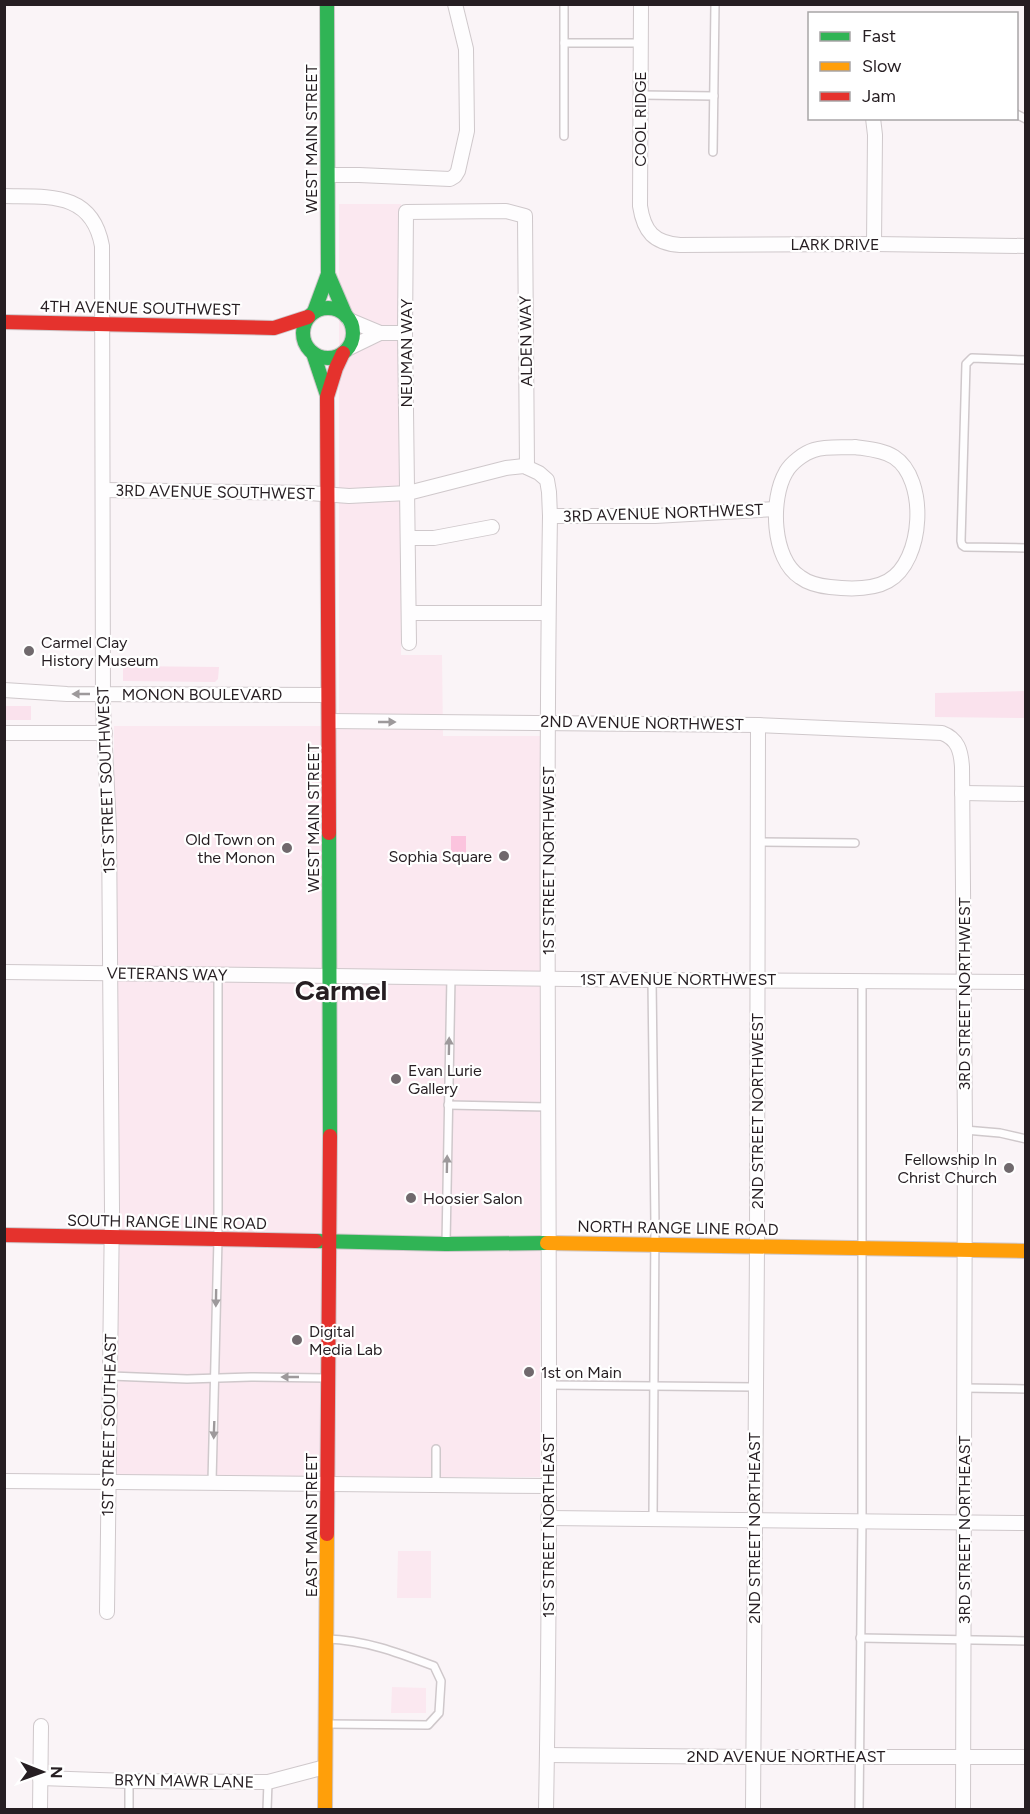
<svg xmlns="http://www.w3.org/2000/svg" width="1030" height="1814" font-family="Figtree,sans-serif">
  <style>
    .built { fill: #fbe8f0 }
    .green { fill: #fae2ed }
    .water { fill: #fbc4de }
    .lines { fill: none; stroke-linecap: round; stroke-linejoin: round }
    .lane-casing { stroke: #cfc8cb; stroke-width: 10 }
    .street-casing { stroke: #cfc8cb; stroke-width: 16 }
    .fast-casing { stroke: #cfc8cb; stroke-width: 16 }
    .slow-casing { stroke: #cfc8cb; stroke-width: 16 }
    .jam-casing { stroke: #cfc8cb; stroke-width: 16 }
    .lane { stroke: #fefdfe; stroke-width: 7 }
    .street { stroke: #fefdfe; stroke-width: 14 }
    .fast { stroke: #30b455; stroke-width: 14 }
    .slow { stroke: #ff9f0a; stroke-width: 14 }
    .jam { stroke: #e5322d; stroke-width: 14 }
    .oneway { fill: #9d999b }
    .poi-dot { fill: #70696d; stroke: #fff; stroke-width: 2 }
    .labels { text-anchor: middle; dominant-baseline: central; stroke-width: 4.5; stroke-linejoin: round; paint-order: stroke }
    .street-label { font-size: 16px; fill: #261e22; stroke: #fff }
    .poi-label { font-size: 16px; fill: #261e22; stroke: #fff; text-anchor: start }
    .town-label { font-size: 28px; font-weight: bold; fill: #261e22; stroke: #fff }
  </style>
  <rect width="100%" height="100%" fill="#faf4f7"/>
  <g class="built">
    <path d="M 339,204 L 401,204 L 401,655 L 442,655 L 443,736 L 540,736 L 540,1477 L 114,1477 L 114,726 L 339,726 Z"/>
    <path d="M 398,1551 L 431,1551 L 431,1598 L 397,1598 Z"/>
    <path d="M 392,1687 L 426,1688 L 426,1713 L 391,1713 Z"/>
  </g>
  <g class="green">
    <path d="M 123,666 L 219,667 L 218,679 L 215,682 L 123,681 Z"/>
    <path d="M 1025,691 L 1025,718 L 935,717 L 935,693 Z"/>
    <path d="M 5,706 L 31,706 L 31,720 L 6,720 Z"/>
  </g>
  <rect class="water" x="451" y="836" width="15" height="26"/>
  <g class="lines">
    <defs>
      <g id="lane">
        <path d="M 564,43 L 564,4"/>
        <path d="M 641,95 L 714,96"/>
        <path d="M 1016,114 L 1026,119"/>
        <path d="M 564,136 L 564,43 L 641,43"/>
        <path d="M 713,152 L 715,4"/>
        <path d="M 1026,360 L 972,358 L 966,364 L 961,541 L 962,545 L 965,547 L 1026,548"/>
        <path d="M 757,842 L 855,843"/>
        <path d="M 652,980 L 655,1225 L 653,1518"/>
        <path d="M 448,1105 L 548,1107"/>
        <path d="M 965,1130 L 1000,1133 L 1026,1139"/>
        <path d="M 446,1244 L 451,977"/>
        <path d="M 111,1376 L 187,1379 L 251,1377 L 326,1378"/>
        <path d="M 549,1385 L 755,1387"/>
        <path d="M 964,1388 L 1026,1389"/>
        <path d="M 212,1482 L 218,1239 L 218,974"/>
        <path d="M 436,1485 L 436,1449"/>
        <path d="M 860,1638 L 1026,1641"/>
        <path d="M 327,1724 L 428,1725 L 439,1713 L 441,1681 L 434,1666 C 399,1653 365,1640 327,1639"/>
        <path d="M 129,1810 L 129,1781"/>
        <path d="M 267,1810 L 268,1782"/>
        <path d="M 859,1810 L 862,1520 L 862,981"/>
      </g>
      <g id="street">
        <path d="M 641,4 L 640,206 C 644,232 654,243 680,245 L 874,244 L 1026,246"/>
        <path d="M 873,118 L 875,135 L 874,244"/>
        <path d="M 328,175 L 359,175 L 450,179 L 455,176 L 458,171 L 467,131 L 466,49 L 455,4"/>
        <path d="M 4,196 C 48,197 92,191 102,246 L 103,708 L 109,827 L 112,1210 L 107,1612"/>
        <path d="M 349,320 L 380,333 L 405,333"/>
        <path d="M 347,349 L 380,333"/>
        <path d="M 855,447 C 868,449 883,450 894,457 C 928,479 924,561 888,581 C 872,590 847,589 830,587 C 820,586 808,583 800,577 C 772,559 770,499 786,472 C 791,463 804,453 814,450 C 827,446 842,448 855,447 Z"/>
        <path d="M 103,490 L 309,493 L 349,496 L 408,493 L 506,468 L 524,466 L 539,473 L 547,480 L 549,492 L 550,516 C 543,947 554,1378 546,1810"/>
        <path d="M 550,516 L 655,516 L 776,509"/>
        <path d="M 408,538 L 434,538 L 492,527"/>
        <path d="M 409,613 L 548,613"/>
        <path d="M 409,643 L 405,333 L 406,212 L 506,211 L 525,216 L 527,467"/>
        <path d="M 4,690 L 67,694 L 328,695"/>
        <path d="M 329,721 L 758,725 L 942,733 C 958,739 961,751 962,767 L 965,1130 L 963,1810"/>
        <path d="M 4,733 L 105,733"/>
        <path d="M 962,793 L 1026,794"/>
        <path d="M 4,972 L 652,980 L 1026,982"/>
        <path d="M 4,1481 L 548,1486"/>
        <path d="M 548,1518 L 1026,1523"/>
        <path d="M 547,1755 L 753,1757 L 1026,1757"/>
        <path d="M 40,1778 L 129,1781 L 268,1782 L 325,1767"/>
        <path d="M 40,1810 L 41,1726"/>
        <path d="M 753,1810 L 757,1246 L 758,725"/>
      </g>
      <g id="fast">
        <path d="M 328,274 L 346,316"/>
        <circle cx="328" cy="333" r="25"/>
        <path d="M 314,312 L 328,274 L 327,4"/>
        <path d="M 313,353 L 327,395"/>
        <path d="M 329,833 L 330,1136"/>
        <path d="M 316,1241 L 446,1244 L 547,1243"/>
      </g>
      <g id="slow">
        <path d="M 547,1243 L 1026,1251"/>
        <path d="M 325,1810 L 327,1534"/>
      </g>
      <g id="jam">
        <path d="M 4,322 L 274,328 L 308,317"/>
        <path d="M 329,833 L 327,397 L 336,368 L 343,353"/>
        <path d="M 4,1235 L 316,1241"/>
        <path d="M 327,1534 L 330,1136"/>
      </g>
    </defs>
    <use href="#lane" class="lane-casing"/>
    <use href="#street" class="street-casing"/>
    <use href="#fast" class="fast-casing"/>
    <use href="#slow" class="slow-casing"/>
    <use href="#jam" class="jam-casing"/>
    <use href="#lane" class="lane"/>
    <use href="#street" class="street"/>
    <use href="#fast" class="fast"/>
    <use href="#slow" class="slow"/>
    <use href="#jam" class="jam"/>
  </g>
  <defs><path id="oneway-solid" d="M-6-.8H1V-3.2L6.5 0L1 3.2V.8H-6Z" transform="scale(1.5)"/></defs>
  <g class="oneway">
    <use href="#oneway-solid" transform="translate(81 694) rotate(180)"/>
    <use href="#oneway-solid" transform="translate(387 722)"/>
    <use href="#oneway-solid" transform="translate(449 1046) rotate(-89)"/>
    <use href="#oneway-solid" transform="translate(447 1164) rotate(-89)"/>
    <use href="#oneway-solid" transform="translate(216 1298) rotate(91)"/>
    <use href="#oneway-solid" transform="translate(290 1377) rotate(-180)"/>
    <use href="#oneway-solid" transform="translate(214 1430) rotate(92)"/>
  </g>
  <g class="poi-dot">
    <circle cx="29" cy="651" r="6"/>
    <circle cx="287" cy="848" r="6"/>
    <circle cx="504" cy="856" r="6"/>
    <circle cx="396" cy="1079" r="6"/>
    <circle cx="1009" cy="1168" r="6"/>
    <circle cx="411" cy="1198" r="6"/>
    <circle cx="297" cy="1340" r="6"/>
    <circle cx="529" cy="1372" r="6"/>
  </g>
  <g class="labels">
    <g class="street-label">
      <text transform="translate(640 119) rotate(-90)">COOL RIDGE</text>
      <text transform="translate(311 139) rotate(-90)">WEST MAIN STREET</text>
      <text x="835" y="244">LARK DRIVE</text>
      <text transform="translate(140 308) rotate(1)">4TH AVENUE SOUTHWEST</text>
      <text transform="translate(526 341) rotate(-91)">ALDEN WAY</text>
      <text transform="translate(406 353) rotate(-90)">NEUMAN WAY</text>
      <text transform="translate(215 492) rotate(1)">3RD AVENUE SOUTHWEST</text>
      <text transform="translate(663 513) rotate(-2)">3RD AVENUE NORTHWEST</text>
      <text x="202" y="694">MONON BOULEVARD</text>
      <text transform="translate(642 723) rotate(1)">2ND AVENUE NORTHWEST</text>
      <text transform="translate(106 780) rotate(-92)">1ST STREET SOUTHWEST</text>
      <text transform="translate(313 818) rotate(-90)">WEST MAIN STREET</text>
      <text transform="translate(548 861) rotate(-90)">1ST STREET NORTHWEST</text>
      <text transform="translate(167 974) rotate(1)">VETERANS WAY</text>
      <text x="678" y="979">1ST AVENUE NORTHWEST</text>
      <text transform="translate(964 994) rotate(-90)">3RD STREET NORTHWEST</text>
      <text transform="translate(757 1111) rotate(-90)">2ND STREET NORTHWEST</text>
      <text transform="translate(167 1222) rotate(1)">SOUTH RANGE LINE ROAD</text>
      <text transform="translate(678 1228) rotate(1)">NORTH RANGE LINE ROAD</text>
      <text transform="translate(109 1425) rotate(-89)">1ST STREET SOUTHEAST</text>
      <text transform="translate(311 1525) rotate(-90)">EAST MAIN STREET</text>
      <text transform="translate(548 1526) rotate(-90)">1ST STREET NORTHEAST</text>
      <text transform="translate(754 1528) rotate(-90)">2ND STREET NORTHEAST</text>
      <text transform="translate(964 1530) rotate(-90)">3RD STREET NORTHEAST</text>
      <text x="786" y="1756">2ND AVENUE NORTHEAST</text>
      <text transform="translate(184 1781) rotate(1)">BRYN MAWR LANE</text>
    </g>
    <g class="poi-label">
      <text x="41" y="642">Carmel Clay<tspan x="41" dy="18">History Museum</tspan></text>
      <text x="275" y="839" text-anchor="end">Old Town on<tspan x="275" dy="18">the Monon</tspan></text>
      <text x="492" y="856" text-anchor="end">Sophia Square</text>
      <text x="408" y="1070">Evan Lurie<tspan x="408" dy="18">Gallery</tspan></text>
      <text x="997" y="1159" text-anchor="end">Fellowship In<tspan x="997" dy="18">Christ Church</tspan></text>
      <text x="423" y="1198">Hoosier Salon</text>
      <text x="309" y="1331">Digital<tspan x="309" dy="18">Media Lab</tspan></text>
      <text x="541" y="1372">1st on Main</text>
    </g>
    <g class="town-label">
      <text x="341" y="990">Carmel</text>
    </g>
  </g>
  <rect width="1030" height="1814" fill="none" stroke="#261e22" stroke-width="12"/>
  <rect x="808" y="12" width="210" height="108" fill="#ffffff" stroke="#a8a5a7" stroke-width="1.5"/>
  <rect x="820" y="32" width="30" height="9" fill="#30b455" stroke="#a8a5a7" stroke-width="1.5"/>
  <text x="862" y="42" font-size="18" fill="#261e22">Fast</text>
  <rect x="820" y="62" width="30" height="9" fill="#ff9f0a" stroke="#a8a5a7" stroke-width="1.5"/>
  <text x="862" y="72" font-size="18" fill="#261e22">Slow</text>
  <rect x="820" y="92" width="30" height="9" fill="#e5322d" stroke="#a8a5a7" stroke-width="1.5"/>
  <text x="862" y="102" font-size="18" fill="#261e22">Jam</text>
  <g transform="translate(42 1772) rotate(91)" stroke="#ffffff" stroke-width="4.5" paint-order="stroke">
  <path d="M0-4.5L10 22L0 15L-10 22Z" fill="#261e22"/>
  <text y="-9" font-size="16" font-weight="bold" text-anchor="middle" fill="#261e22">N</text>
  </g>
</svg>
